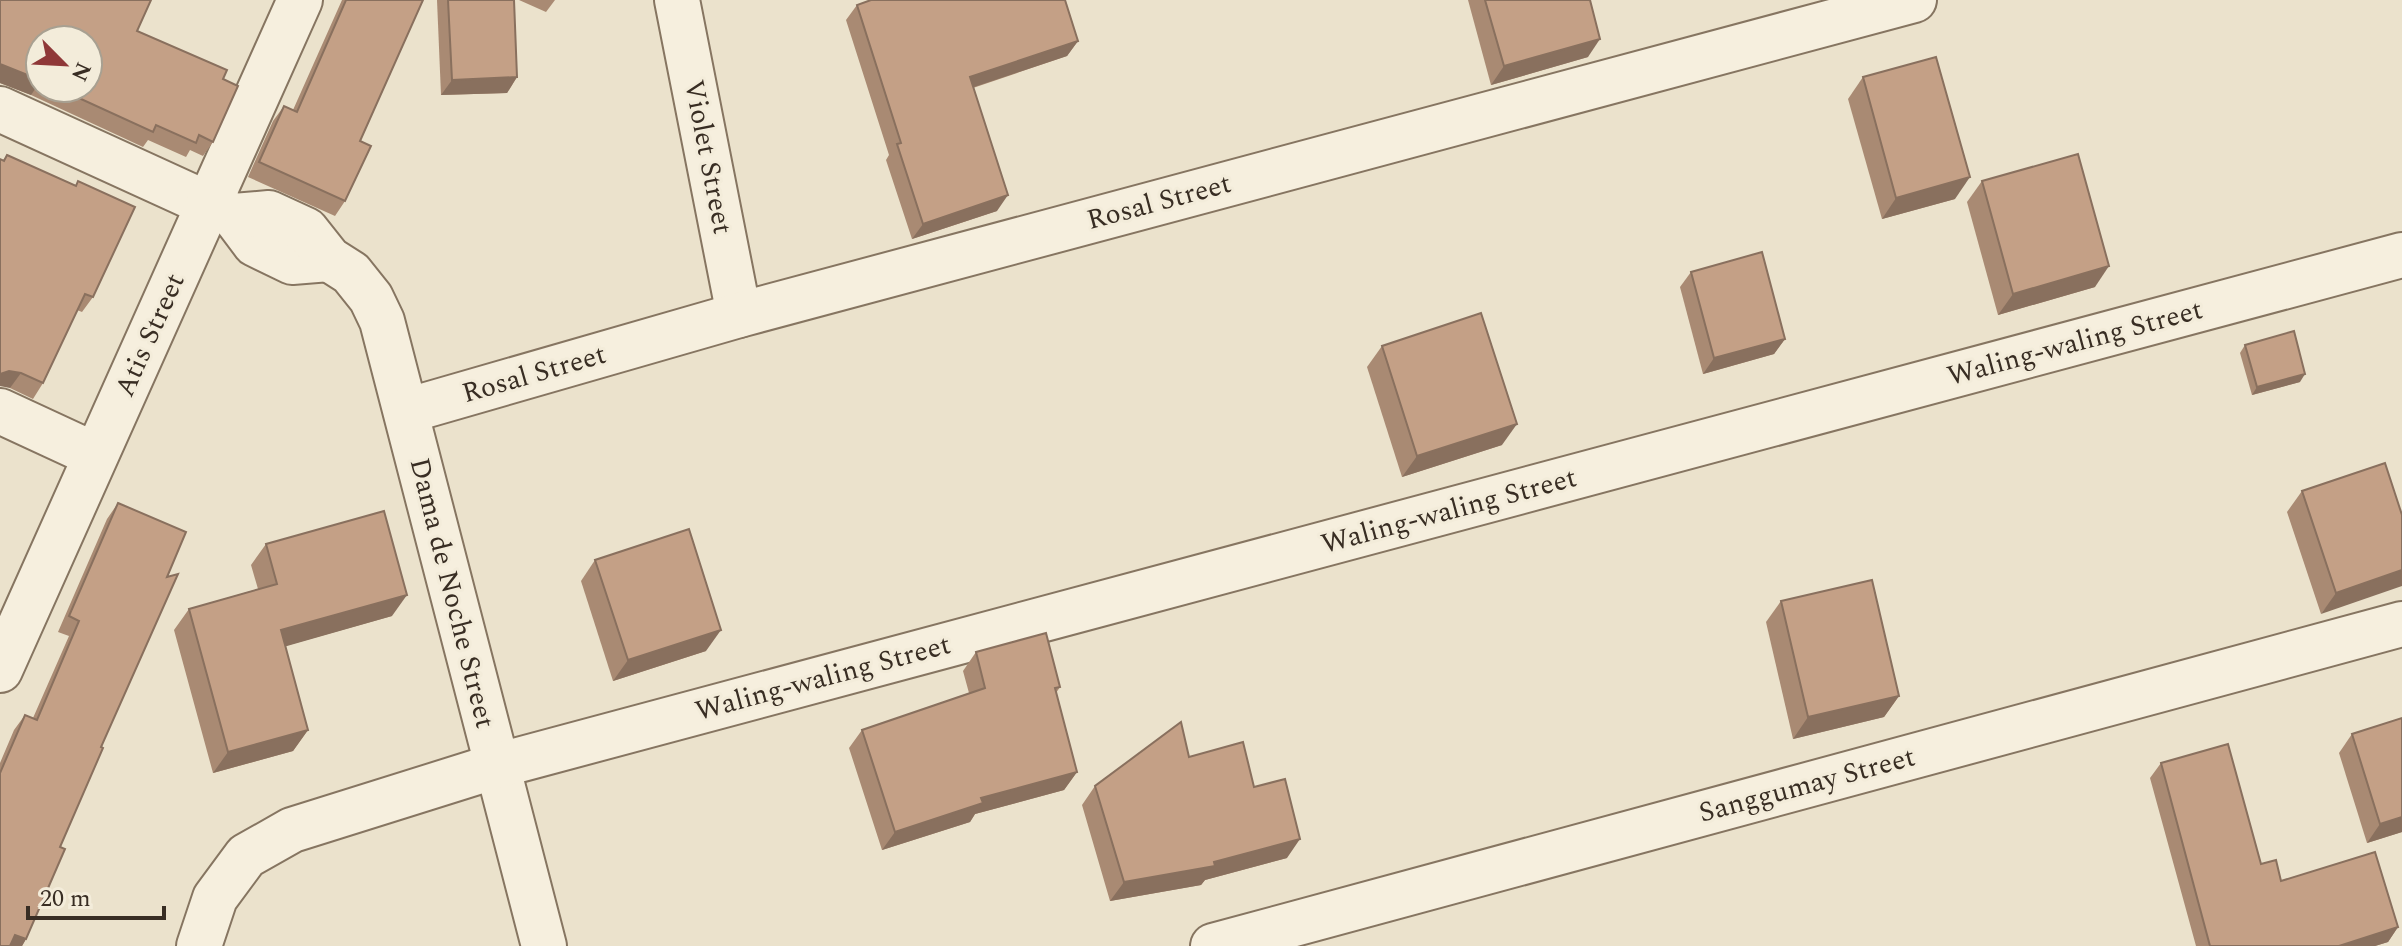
<svg xmlns="http://www.w3.org/2000/svg" width="2402" height="946" font-family="Spectral,serif">
  <style>
    .lines { fill: none; stroke-linecap: round; stroke-linejoin: round }
    .minor-casing { stroke: #867561; stroke-width: 48 }
    .minor { stroke: #f6efde; stroke-width: 44 }
    .wall { fill: #a98a73; fill-rule: evenodd }
    .shaded-wall { fill: #89705e }
    .building { fill: #c4a086; stroke: #89705e; stroke-width: 2 }
    .labels { text-anchor: middle; dominant-baseline: central; stroke-width: 6; stroke-linejoin: round; paint-order: stroke }
    .street-label { font-size: 28px; fill: #382d23; stroke: #f3ecda }
  </style>
  <rect width="100%" height="100%" fill="#ebe2cc"/>
  <g class="lines">
    <defs>
      <g id="minor">
        <path d="M 677,0 L 739,315"/>
        <path d="M 0,109 L 234,216 L 255,244 L 292,262 L 329,259"/>
        <path d="M 234,216 L 269,213 L 306,230 L 329,259 L 351,273 L 371,298 L 382,321 L 544,946"/>
        <path d="M 0,411 L 95,455"/>
        <path d="M 406,411 L 739,315 L 1914,0"/>
        <path d="M 0,670 L 300,0"/>
        <path d="M 199,946 L 215,898 L 246,856 L 292,830 L 496,766 L 2402,255"/>
        <path d="M 1213,946 L 2402,624"/>
      </g>
    </defs>
    <use href="#minor" class="minor-casing"/>
    <use href="#minor" class="minor"/>
  </g>
  <g class="wall">
    <path d="M 0,0 L 137,31 L 223,79 L 213,142 L 203,156 L 190,150 L 186,157 L 148,140 L 143,147 L 31,95 L 0,83 ZM 40,40 L 88,88 L 40,88 Z"/>
    <path d="M 342,0 L 423,0 L 360,141 L 345,201 L 335,216 L 248,177 L 273,121 L 284,106 L 293,110 Z"/>
    <path d="M 437,0 L 514,0 L 517,77 L 507,93 L 441,95 Z"/>
    <path d="M 519,0 L 555,0 L 546,12 Z"/>
    <path d="M 1468,0 L 1590,0 L 1588,57 L 1491,85 Z"/>
    <path d="M 857,5 L 1078,41 L 1067,56 L 973,88 L 997,211 L 912,239 L 886,160 L 889,155 L 846,20 Z"/>
    <path d="M 1863,77 L 1955,199 L 1882,219 L 1848,99 Z"/>
    <path d="M 7,155 L 75,186 L 78,181 L 93,297 L 82,312 L 77,310 L 43,383 L 33,399 L 10,388 L 3,160 Z"/>
    <path d="M 1982,181 L 2095,287 L 1998,315 L 1967,202 Z"/>
    <path d="M 1691,272 L 1785,339 L 1774,354 L 1703,374 L 1680,287 Z"/>
    <path d="M 2245,345 L 2300,382 L 2252,395 L 2240,353 Z"/>
    <path d="M 1382,346 L 1502,445 L 1402,477 L 1367,367 Z"/>
    <path d="M 2302,491 L 2402,515 L 2321,614 L 2287,512 Z"/>
    <path d="M 118,503 L 167,577 L 60,847 L 26,939 L 22,946 L 0,946 L 0,763 L 14,730 L 25,715 L 33,718 L 69,636 L 58,632 L 107,519 Z"/>
    <path d="M 266,544 L 392,616 L 285,646 L 308,730 L 293,751 L 213,773 L 174,630 L 189,609 L 258,589 L 251,565 Z"/>
    <path d="M 595,560 L 706,651 L 613,681 L 581,581 Z"/>
    <path d="M 1781,601 L 1899,696 L 1884,717 L 1793,739 L 1766,622 Z"/>
    <path d="M 976,652 L 1060,687 L 1056,693 L 1077,772 L 1064,790 L 975,814 L 970,822 L 882,850 L 849,748 L 862,730 L 969,693 L 963,671 Z"/>
    <path d="M 2402,718 L 2402,832 L 2367,843 L 2339,753 L 2352,734 Z"/>
    <path d="M 1189,757 L 1254,787 L 1287,858 L 1205,880 L 1201,885 L 1110,901 L 1082,805 L 1095,786 Z"/>
    <path d="M 2161,763 L 2261,864 L 2281,881 L 2398,927 L 2388,942 L 2375,946 L 2196,946 L 2150,778 Z"/>
  </g>
  <g class="shaded-wall">
    <path d="M 1600,39 L 1588,57 L 1491,85 L 1504,66 Z"/>
    <path d="M 1078,41 L 1067,56 L 959,92 L 970,77 Z"/>
    <path d="M 0,64 L 40,80 L 40,82 L 31,95 L 0,83 Z"/>
    <path d="M 517,77 L 507,93 L 441,95 L 452,80 Z"/>
    <path d="M 1970,177 L 1955,199 L 1882,219 L 1896,198 Z"/>
    <path d="M 1008,195 L 997,211 L 912,239 L 923,224 Z"/>
    <path d="M 2109,266 L 2095,287 L 1998,315 L 2013,294 Z"/>
    <path d="M 1785,339 L 1774,354 L 1703,374 L 1714,358 Z"/>
    <path d="M 9,371 L 21,373 L 10,388 L 0,386 L 0,374 Z"/>
    <path d="M 2305,374 L 2300,382 L 2252,395 L 2257,387 Z"/>
    <path d="M 1517,424 L 1502,445 L 1402,477 L 1417,456 Z"/>
    <path d="M 2402,570 L 2402,586 L 2321,614 L 2336,593 Z"/>
    <path d="M 407,595 L 392,616 L 266,652 L 281,630 Z"/>
    <path d="M 721,630 L 706,651 L 613,681 L 628,660 Z"/>
    <path d="M 1899,696 L 1884,717 L 1793,739 L 1808,717 Z"/>
    <path d="M 308,730 L 293,751 L 213,773 L 228,752 Z"/>
    <path d="M 1077,772 L 1064,790 L 975,814 L 970,822 L 882,850 L 895,832 L 981,798 Z"/>
    <path d="M 2402,817 L 2402,832 L 2367,843 L 2380,824 Z"/>
    <path d="M 1300,839 L 1287,858 L 1205,880 L 1201,885 L 1110,901 L 1124,882 L 1214,862 Z"/>
    <path d="M 2398,927 L 2388,942 L 2375,946 L 2339,946 Z"/>
    <path d="M 15,935 L 26,939 L 22,946 L 7,946 Z"/>
  </g>
  <g class="building">
    <path d="M 0,0 L 151,0 L 137,31 L 227,70 L 223,79 L 238,86 L 213,142 L 199,135 L 196,143 L 156,125 L 153,132 L 57,88 L 88,88 L 88,40 L 40,40 L 40,80 L 0,64 Z"/>
    <path d="M 346,0 L 423,0 L 360,141 L 371,146 L 345,201 L 259,162 L 284,106 L 297,112 Z"/>
    <path d="M 448,0 L 514,0 L 517,77 L 452,80 Z"/>
    <path d="M 871,0 L 1065,0 L 1078,41 L 970,77 L 1008,195 L 923,224 L 897,144 L 901,143 L 857,5 Z"/>
    <path d="M 1485,0 L 1590,0 L 1600,39 L 1504,66 Z"/>
    <path d="M 1936,57 L 1970,177 L 1896,198 L 1863,77 Z"/>
    <path d="M 2078,154 L 2109,266 L 2013,294 L 1982,181 Z"/>
    <path d="M 7,155 L 76,186 L 78,181 L 135,207 L 93,297 L 85,294 L 43,383 L 21,373 L 9,371 L 0,374 L 0,159 L 4,161 Z"/>
    <path d="M 1762,252 L 1785,339 L 1714,358 L 1691,272 Z"/>
    <path d="M 1481,313 L 1517,424 L 1417,456 L 1382,346 Z"/>
    <path d="M 2294,331 L 2305,374 L 2257,387 L 2245,345 Z"/>
    <path d="M 2385,463 L 2402,515 L 2402,570 L 2336,593 L 2302,491 Z"/>
    <path d="M 118,503 L 186,532 L 167,577 L 178,574 L 101,747 L 103,748 L 60,847 L 65,849 L 26,939 L 15,935 L 10,946 L 0,946 L 0,773 L 25,715 L 37,720 L 79,621 L 69,616 Z"/>
    <path d="M 384,511 L 407,595 L 281,630 L 308,730 L 228,752 L 189,609 L 277,584 L 266,544 Z"/>
    <path d="M 689,529 L 721,630 L 628,660 L 595,560 Z"/>
    <path d="M 1872,580 L 1899,696 L 1808,717 L 1781,601 Z"/>
    <path d="M 1046,633 L 1060,687 L 1055,688 L 1077,772 L 981,798 L 983,803 L 895,832 L 862,730 L 985,688 L 976,652 Z"/>
    <path d="M 2402,718 L 2402,817 L 2380,824 L 2352,734 Z"/>
    <path d="M 1181,722 L 1189,757 L 1243,742 L 1254,787 L 1285,779 L 1300,839 L 1214,862 L 1215,866 L 1124,882 L 1095,786 Z"/>
    <path d="M 2228,744 L 2261,864 L 2276,860 L 2281,881 L 2375,852 L 2398,927 L 2339,946 L 2210,946 L 2161,763 Z"/>
  </g>
  <g class="labels">
    <g class="street-label">
      <text transform="translate(708 157) rotate(79)">Violet Street</text>
      <text transform="translate(1159 202) rotate(-15)">Rosal Street</text>
      <text transform="translate(150 335) rotate(-66)">Atis Street</text>
      <text transform="translate(2075 343) rotate(-15)">Waling-waling Street</text>
      <text transform="translate(534 374) rotate(-16)">Rosal Street</text>
      <text transform="translate(1449 511) rotate(-15)">Waling-waling Street</text>
      <text transform="translate(452 593) rotate(76)">Dama de Noche Street</text>
      <text transform="translate(823 678) rotate(-15)">Waling-waling Street</text>
      <text transform="translate(1807 785) rotate(-15)">Sanggumay Street</text>
    </g>
  </g>
  <g transform="translate(64 64) rotate(114)"><circle r="38" fill="#f3ecda" stroke="#a8a091" stroke-width="2"/>
  <path d="M0-6L14 30L0 20L-14 30Z" fill="#8f3838"/>
  <text y="-12" font-size="22" font-weight="bold" text-anchor="middle" fill="#382d23">N</text>
  </g>
  <path d="M28 906v12h136v-12" fill="none" stroke="#382d23" stroke-width="4"/>
  <text x="40" y="906" font-size="24" fill="#382d23" stroke="#f3ecda" stroke-width="6" paint-order="stroke">20 m</text>
</svg>
